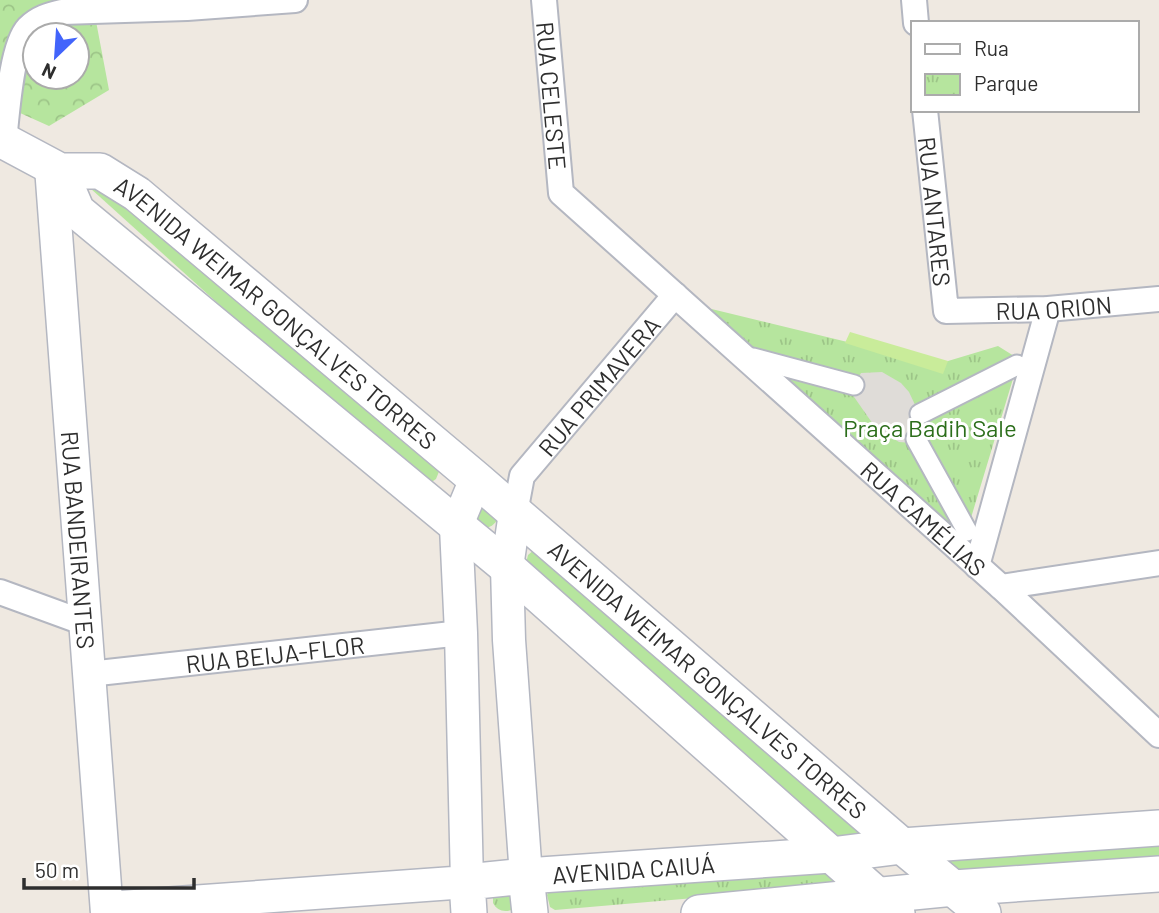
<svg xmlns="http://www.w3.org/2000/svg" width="1159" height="913" font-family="Barlow,sans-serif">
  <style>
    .grass { fill: #b6e59e }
    .forest { fill: url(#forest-crowns); fill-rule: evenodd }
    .park { fill: url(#park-tufts) }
    .pitch { fill: #c9ec9a }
    .plaza { fill: #dfdcd8 }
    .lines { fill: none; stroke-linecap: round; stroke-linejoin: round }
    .pedestrian-casing { stroke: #b4b7c1; stroke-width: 23 }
    .minor-casing { stroke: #b4b7c1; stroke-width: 28 }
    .tertiary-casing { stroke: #b4b7c1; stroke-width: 35 }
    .secondary-casing { stroke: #b4b7c1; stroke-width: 38 }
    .pedestrian { stroke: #fff; stroke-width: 19 }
    .minor { stroke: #fff; stroke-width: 24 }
    .tertiary { stroke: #fff; stroke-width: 32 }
    .secondary { stroke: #fff; stroke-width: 35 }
    .labels { text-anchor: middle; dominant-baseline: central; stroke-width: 6; stroke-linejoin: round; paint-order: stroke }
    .street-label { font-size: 24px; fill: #2e2e2e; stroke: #fff }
    .park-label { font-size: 24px; fill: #2c6e1b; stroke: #fff }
  </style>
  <defs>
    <pattern id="forest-crowns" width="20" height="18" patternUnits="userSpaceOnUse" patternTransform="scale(1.75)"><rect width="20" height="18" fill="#b6e59e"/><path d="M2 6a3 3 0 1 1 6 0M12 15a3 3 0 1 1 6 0" fill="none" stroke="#9dc588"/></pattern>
    <pattern id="park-tufts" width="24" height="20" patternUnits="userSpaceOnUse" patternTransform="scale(1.75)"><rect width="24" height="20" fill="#b6e59e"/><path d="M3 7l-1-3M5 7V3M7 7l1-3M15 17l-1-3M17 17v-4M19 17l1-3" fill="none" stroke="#9dc588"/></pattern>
  </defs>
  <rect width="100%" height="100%" fill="#efe9e1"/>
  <g class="grass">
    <path d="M 90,188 L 121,197 L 440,469 L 436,479 L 430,483 L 417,483 Z"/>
    <path d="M 478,499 L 498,518 C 494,527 487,529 478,527 L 471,506 Z"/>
    <path d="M 535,549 L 861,828 L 857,837 L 843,842 L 526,563 L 528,555 Z"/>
    <path d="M 1159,836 L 1159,860 L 952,876 L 926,856 Z"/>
  </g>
  <path class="forest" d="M 0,0 L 92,0 L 109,90 L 49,126 L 0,104 ZM 35,35 L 77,35 L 77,77 L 35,77 Z"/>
  <g class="park">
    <path d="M 691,304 L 938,364 L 998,346 L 1019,359 L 967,531 L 947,526 Z"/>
    <path d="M 821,865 L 844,885 L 555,910 L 550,907 L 547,895 L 549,891 Z"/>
    <path d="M 512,887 L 514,909 C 505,913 497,911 493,903 L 493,894 Z"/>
  </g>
  <path class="pitch" d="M 850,332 L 948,361 L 943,374 L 845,343 Z"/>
  <path class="plaza" d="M 882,372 L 901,383 L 909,392 L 923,422 L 919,436 L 912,443 L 899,442 L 875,427 L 852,394 L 854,385 L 861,373 Z"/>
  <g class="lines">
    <defs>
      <g id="pedestrian">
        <path d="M 753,358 L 854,385"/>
        <path d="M 920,414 L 1017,365"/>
        <path d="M 916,439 L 967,531"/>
      </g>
      <g id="minor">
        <path id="s1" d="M 544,0 L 561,193 L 1001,587 L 1159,735"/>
        <path d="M 914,0 L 916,23"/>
        <path id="s2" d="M 925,110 L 946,311 L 1048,309 L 1159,299"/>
        <path d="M 4,141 C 7,116 11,46 28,28 C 38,18 49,15 62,12 L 187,8 L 295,0"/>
        <path id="s3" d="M 515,513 L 522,476 L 675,295"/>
        <path d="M 977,566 L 1048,309"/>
        <path d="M 1001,587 L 1159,563"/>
        <path d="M 0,592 L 85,623"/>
        <path id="s4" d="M 89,674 L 461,633"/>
      </g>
      <g id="tertiary">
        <path id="s5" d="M 51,167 L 107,913"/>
        <path d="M 515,513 L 507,567 L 509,640 L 526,876"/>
        <path d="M 107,908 L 467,882 L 461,633 L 456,527 L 476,479"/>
      </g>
      <g id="secondary">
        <path id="s6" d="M 0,139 L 60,171 L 100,171 L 137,194 L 476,479 L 902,846 L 983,913"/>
        <path d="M 60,171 L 77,211 L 507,567 L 897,913"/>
        <path d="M 526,876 L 530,913"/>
        <path id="s7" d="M 469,913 L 467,882 L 526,876 L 831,855 L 902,846 L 1159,828"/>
        <path d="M 699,913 L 954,888 L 1159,874"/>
      </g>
    </defs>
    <use href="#pedestrian" class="pedestrian-casing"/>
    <use href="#minor" class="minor-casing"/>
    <use href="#tertiary" class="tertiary-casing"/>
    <use href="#secondary" class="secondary-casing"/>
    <use href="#pedestrian" class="pedestrian"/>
    <use href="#minor" class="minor"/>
    <use href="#tertiary" class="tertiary"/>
    <use href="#secondary" class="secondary"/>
  </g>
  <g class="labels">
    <g class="street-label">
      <text stroke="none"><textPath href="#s1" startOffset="96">RUA CELESTE</textPath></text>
      <text stroke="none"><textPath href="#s2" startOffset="102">RUA ANTARES</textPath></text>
      <text stroke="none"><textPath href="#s2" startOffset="310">RUA ORION</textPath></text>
      <text stroke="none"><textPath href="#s6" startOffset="334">AVENIDA WEIMAR GONÇALVES TORRES</textPath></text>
      <text stroke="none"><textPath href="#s3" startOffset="156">RUA PRIMAVERA</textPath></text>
      <text stroke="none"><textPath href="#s1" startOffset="681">RUA CAMÉLIAS</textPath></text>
      <text stroke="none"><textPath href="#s5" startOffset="374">RUA BANDEIRANTES</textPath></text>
      <text stroke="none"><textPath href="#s4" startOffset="187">RUA BEIJA-FLOR</textPath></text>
      <text stroke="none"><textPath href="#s6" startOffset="901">AVENIDA WEIMAR GONÇALVES TORRES</textPath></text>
      <text stroke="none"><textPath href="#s7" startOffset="198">AVENIDA CAIUÁ</textPath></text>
    </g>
    <g class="park-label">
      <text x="930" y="427">Praça Badih Sale</text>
    </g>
  </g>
  <rect x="911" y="21" width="228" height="91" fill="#ffffff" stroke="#ababab" stroke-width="2"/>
  <rect x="925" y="44" width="35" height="10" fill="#ffffff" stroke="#ababab" stroke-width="2"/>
  <text x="974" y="56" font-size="21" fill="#2e2e2e">Rua</text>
  <rect x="925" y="74" width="35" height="21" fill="url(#park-tufts)" stroke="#ababab" stroke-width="2"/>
  <text x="974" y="91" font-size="21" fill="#2e2e2e">Parque</text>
  <g transform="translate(56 56) rotate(205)"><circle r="33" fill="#ffffff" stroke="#ababab" stroke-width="2"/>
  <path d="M0-5L12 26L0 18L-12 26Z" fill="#4264fb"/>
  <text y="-10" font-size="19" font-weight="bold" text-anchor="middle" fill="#2e2e2e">N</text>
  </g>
  <path d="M24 878v10h170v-10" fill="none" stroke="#2e2e2e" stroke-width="3.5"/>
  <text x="35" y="878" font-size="21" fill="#2e2e2e" stroke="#ffffff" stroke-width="5" paint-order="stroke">50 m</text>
</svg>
